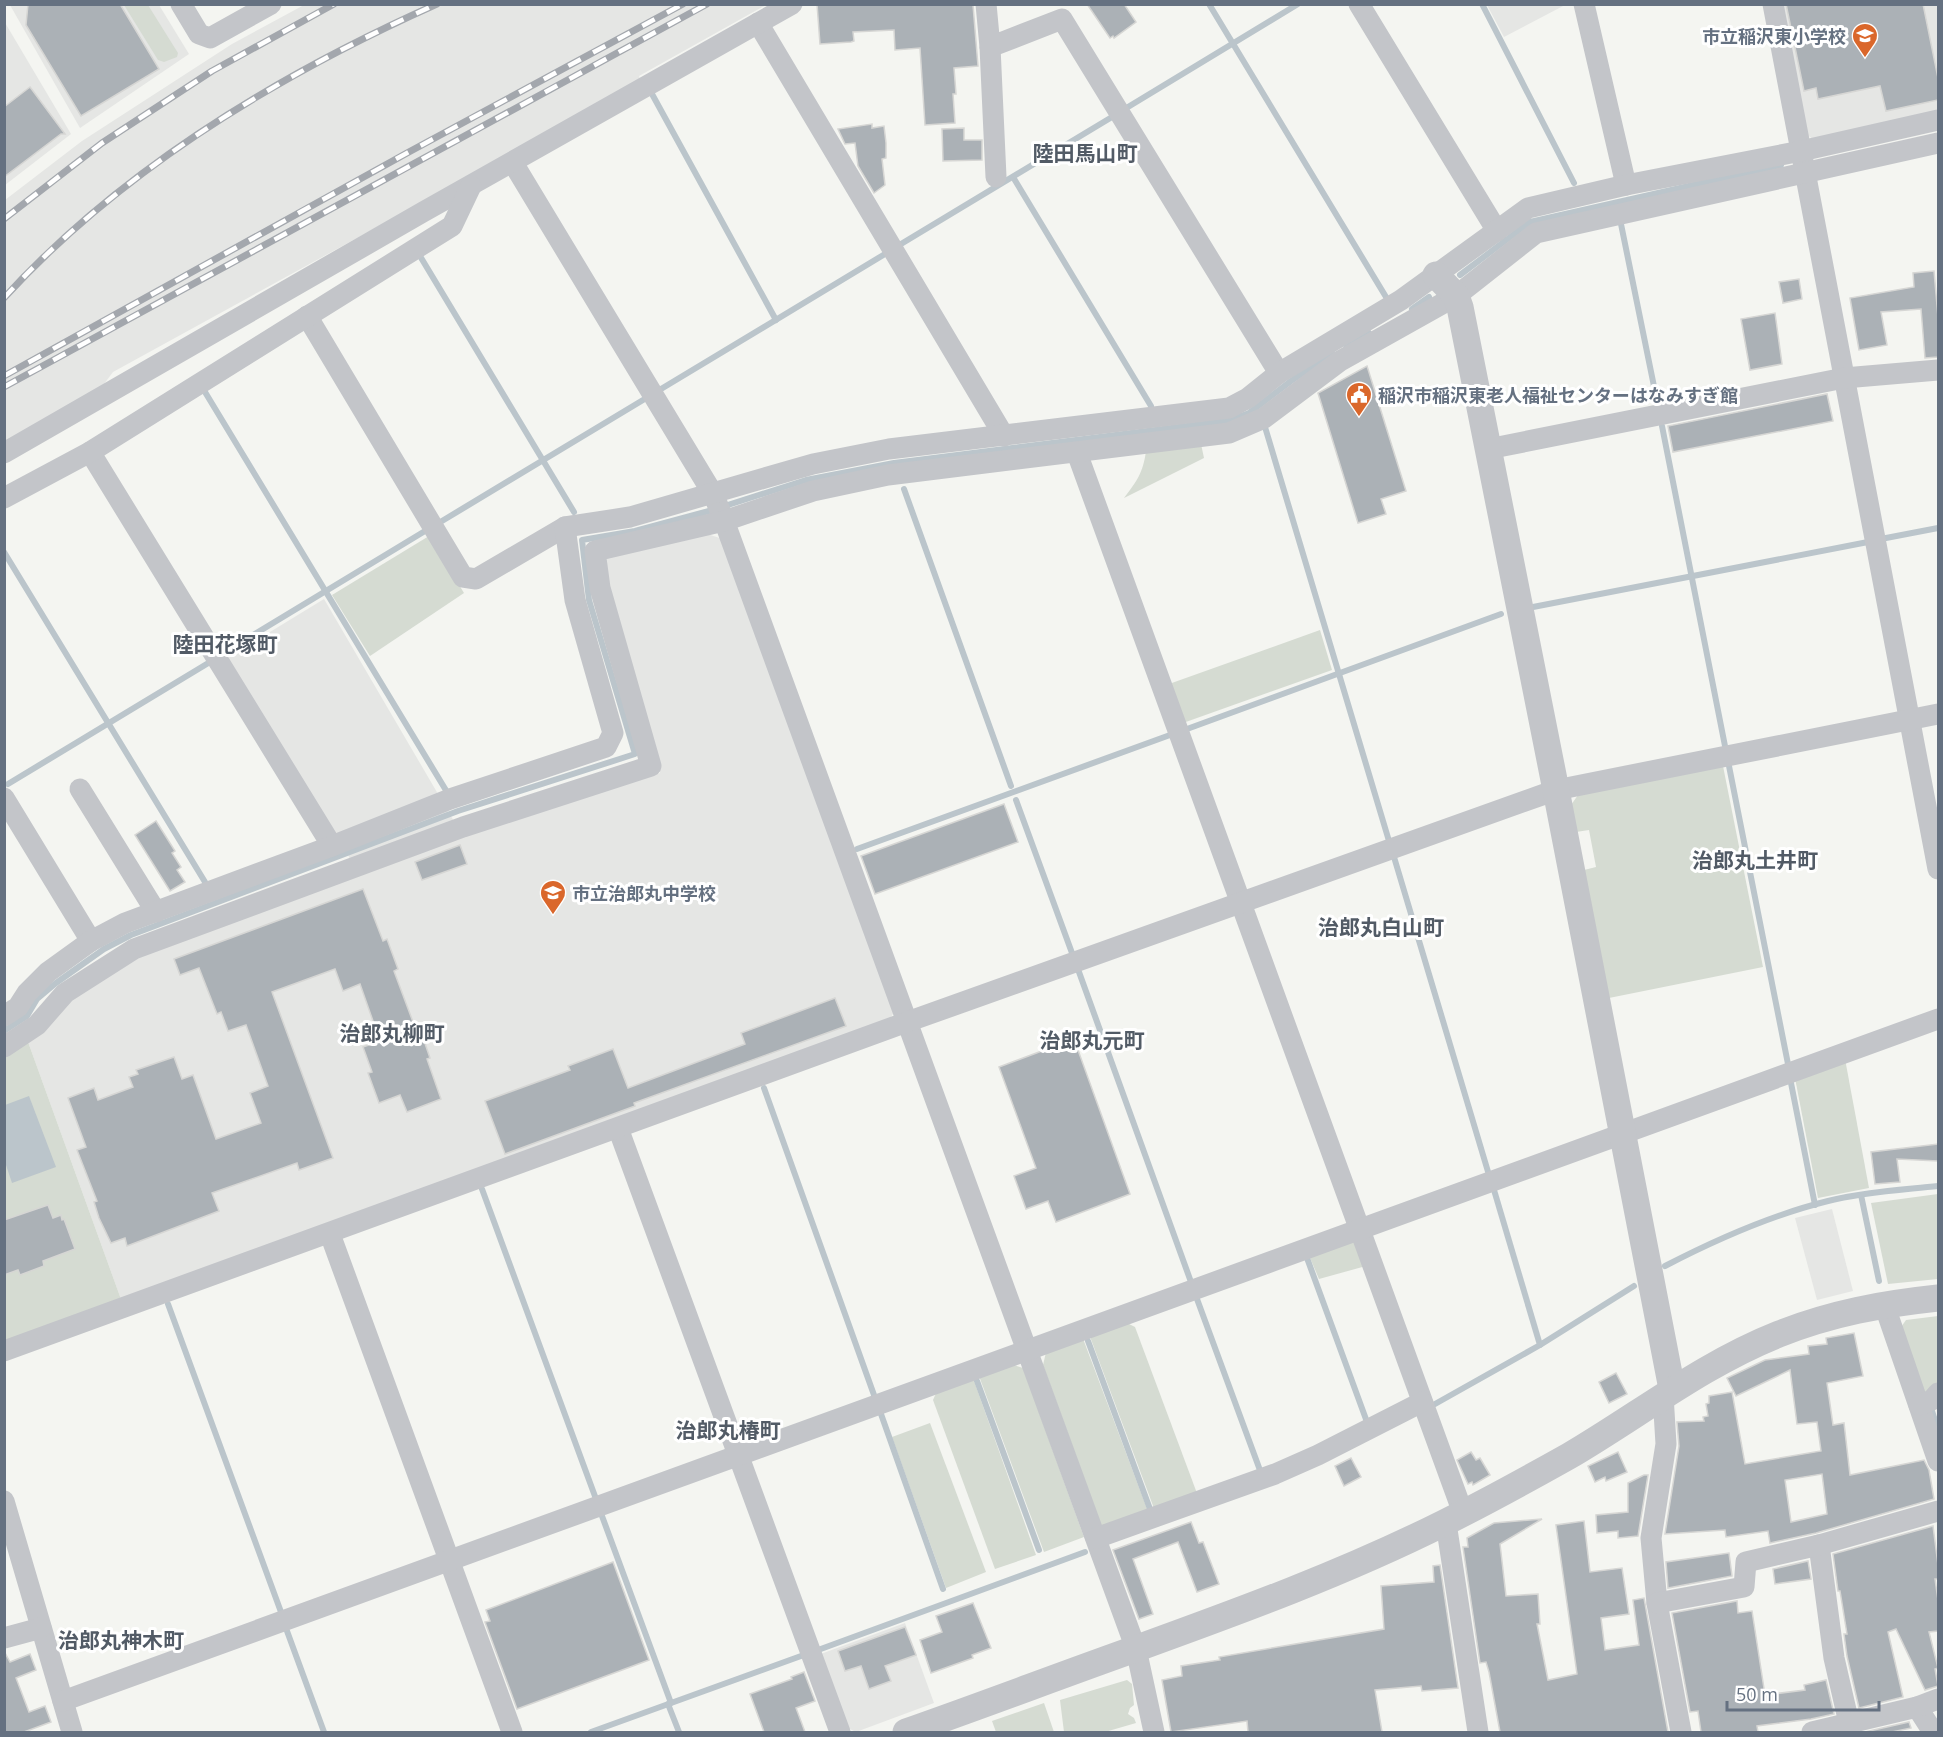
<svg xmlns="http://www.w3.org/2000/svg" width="1943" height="1737" font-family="'Open Sans','Noto Sans JP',sans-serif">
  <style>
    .built { fill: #e5e6e4 }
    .green { fill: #d5dbd2 }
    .water { fill: #bbc5cb }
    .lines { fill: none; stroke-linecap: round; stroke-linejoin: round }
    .stream { stroke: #bbc5cb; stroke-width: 6 }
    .building { fill: #abb1b6; stroke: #d6d6d4; stroke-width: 1.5; fill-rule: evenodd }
    .minor { stroke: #c3c5c9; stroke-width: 21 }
    .tertiary { stroke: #c3c5c9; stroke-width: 27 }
    .rail-casing { stroke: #a3a7ad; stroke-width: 7 }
    .rail { stroke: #fff; stroke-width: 4.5; stroke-dasharray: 14; stroke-linecap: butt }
    .labels { text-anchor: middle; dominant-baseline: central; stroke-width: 6; stroke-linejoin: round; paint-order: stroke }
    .poi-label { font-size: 18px; font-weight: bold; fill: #657181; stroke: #fff; text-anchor: start }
    .quarter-label { font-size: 21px; font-weight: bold; fill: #525b66; stroke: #fff }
  </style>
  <rect width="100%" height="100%" fill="#f4f5f1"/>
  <g class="built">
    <path d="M 10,5 L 159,5 L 189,54 L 80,128 Z"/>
    <path d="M 304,5 L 766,5 L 639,76 L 641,82 L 113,372 L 101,388 L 5,443 L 5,200 L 82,141 L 232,44 Z"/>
    <path d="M 1487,5 L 1565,5 L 1504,37 Z"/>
    <path d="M 1781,5 L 1938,5 L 1938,113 L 1814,140 L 1806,134 Z"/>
    <path d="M 4,21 L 71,134 L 5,185 L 4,185 Z"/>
    <path d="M 704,533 L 723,539 L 895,1010 L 888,1023 L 122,1302 L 27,1039 L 75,996 L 136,957 L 356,875 L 340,834 L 330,831 L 226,659 L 324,599 L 462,835 L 512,817 L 660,773 L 607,586 L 604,557 Z"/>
    <path d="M 1832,1209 L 1853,1291 L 1817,1300 L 1795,1218 Z"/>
    <path d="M 905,1623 L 934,1703 L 856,1732 L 844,1726 L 818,1655 Z"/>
  </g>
  <g class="green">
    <path d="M 124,5 L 148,5 L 178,53 L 177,57 L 164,62 L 158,60 Z"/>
    <path d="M 1201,444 L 1204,458 L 1124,498 C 1137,481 1143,473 1146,451 Z"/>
    <path d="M 429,536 L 464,593 L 370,656 L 332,595 Z"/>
    <path d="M 1320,630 L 1332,670 L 1183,723 L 1169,684 Z"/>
    <path d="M 1723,766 L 1763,967 L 1609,998 L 1584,870 L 1596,867 L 1589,830 L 1576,832 L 1571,805 L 1578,795 Z"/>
    <path d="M 27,1039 L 122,1302 L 5,1342 L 5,1054 Z"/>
    <path d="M 1845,1059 L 1869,1188 L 1818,1198 L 1795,1078 Z"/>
    <path d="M 1938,1194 L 1938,1279 L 1888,1284 L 1871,1203 Z"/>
    <path d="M 1349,1238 L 1359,1244 L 1366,1266 L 1319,1279 L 1308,1253 Z"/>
    <path d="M 1938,1316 L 1938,1386 L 1926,1395 L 1899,1330 L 1906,1320 Z"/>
    <path d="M 1123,1321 L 1135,1327 L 1198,1496 L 1155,1511 L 1089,1334 Z"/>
    <path d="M 1082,1336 L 1149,1514 L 1103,1530 L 1043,1365 L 1047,1348 Z"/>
    <path d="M 1011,1364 L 1023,1368 L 1084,1537 L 1044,1552 L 979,1376 Z"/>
    <path d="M 973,1378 L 1036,1555 L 995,1569 L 933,1400 L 937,1391 Z"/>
    <path d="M 930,1423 L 986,1572 L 946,1588 L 892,1437 Z"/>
    <path d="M 1127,1680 L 1132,1684 L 1134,1705 L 1130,1708 L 1128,1714 L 1134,1718 L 1136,1723 L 1105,1732 L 1064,1732 L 1060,1700 Z"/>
    <path d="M 1044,1703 L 1054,1732 L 996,1732 L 992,1721 Z"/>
  </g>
  <path class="water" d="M 29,1096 L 56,1167 L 12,1183 L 5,1162 L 5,1105 Z"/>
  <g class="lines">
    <g class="stream">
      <path d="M 1209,4 L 1386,297"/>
      <path d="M 1482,4 L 1574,183"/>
      <path d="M 652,94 L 776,320"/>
      <path d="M 1128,107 L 1298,4"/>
      <path d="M 1013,177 L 1151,406"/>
      <path d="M 1621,224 L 1658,406"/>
      <path d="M 901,244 L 1112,117"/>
      <path d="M 420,256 L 574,512"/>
      <path d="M 1460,275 L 1530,222 L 1781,165"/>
      <path d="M 1412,309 L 1429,297"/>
      <path d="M 1346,345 L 1369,333"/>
      <path d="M 661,389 L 885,254"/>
      <path d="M 205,392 L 447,792"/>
      <path d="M 1662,426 L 1725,746"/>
      <path d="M 1265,427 L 1389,841"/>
      <path d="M 904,489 L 1011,786"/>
      <path d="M 442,521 L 643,400"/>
      <path d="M 1886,538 L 1938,528"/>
      <path d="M 4,552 L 205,882"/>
      <path d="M 1533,607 L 1868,542"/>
      <path d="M 225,652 L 425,531"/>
      <path d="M 1187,729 L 1501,614"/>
      <path d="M 1729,766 L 1788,1064"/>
      <path d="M 8,784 L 210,662"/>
      <path d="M 1016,800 L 1072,953"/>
      <path d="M 857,849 L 1170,735"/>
      <path d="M 1394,857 L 1489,1175"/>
      <path d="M 1079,972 L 1191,1282"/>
      <path d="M 4,1031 L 27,1016 L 37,999 L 56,983 L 104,949 L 131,935 L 458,811 L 635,754 L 589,600 L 582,540 L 635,531 L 709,511 L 806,480 L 894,463 L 1227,421 L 1249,413 L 1291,381 L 1332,353"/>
      <path d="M 1791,1083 L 1815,1205"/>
      <path d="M 764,1088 L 874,1395"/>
      <path d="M 482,1189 L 596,1499"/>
      <path d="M 1494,1190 L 1540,1345"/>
      <path d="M 1861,1195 L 1879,1281"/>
      <path d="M 1307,1258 L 1367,1422"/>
      <path d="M 1665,1266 C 1717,1239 1771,1215 1828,1201 C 1864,1192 1902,1190 1938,1186"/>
      <path d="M 1197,1299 L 1261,1473"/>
      <path d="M 168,1304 L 281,1612"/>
      <path d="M 1088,1341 L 1150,1509"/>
      <path d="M 977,1381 L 1039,1550"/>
      <path d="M 1435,1404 L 1540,1345 L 1634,1286"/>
      <path d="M 1931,1408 L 1938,1430"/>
      <path d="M 881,1414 L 943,1589"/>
      <path d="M 602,1516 L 671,1703"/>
      <path d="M 287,1631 L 324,1732"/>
      <path d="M 818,1650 L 1085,1552"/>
      <path d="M 668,1704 L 679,1732"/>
      <path d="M 591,1732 L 801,1656"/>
    </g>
  </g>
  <g class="building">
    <path d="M 28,4 L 120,4 L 159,69 L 81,116 L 26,25 Z"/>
    <path d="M 817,4 L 973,5 L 978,66 L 954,68 L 956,94 L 953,94 L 955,123 L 925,125 L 920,48 L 895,50 L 894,30 L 853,32 L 854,41 L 851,42 L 820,44 Z"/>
    <path d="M 1087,4 L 1124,4 L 1136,22 L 1114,38 L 1113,36 L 1110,38 Z"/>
    <path d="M 1786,4 L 1923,4 L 1938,78 L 1938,100 L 1886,111 L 1880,86 L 1818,99 L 1816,88 L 1804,91 Z"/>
    <path d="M 30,87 L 65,134 L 61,134 L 4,177 L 4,107 Z"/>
    <path d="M 872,124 L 872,128 L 884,126 L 886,143 L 886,158 L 882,159 L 885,185 L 874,193 L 858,166 L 855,143 L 845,144 L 838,129 Z"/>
    <path d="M 964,128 L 964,140 L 982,140 L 982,160 L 943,161 L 942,129 Z"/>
    <path d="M 1934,271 L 1938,317 L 1938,357 L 1925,358 L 1921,309 L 1881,312 L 1887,345 L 1859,350 L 1850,298 L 1914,287 L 1913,273 Z"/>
    <path d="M 1799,279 L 1802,299 L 1783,303 L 1779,282 Z"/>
    <path d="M 1775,313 L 1782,364 L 1750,370 L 1741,319 Z"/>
    <path d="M 1367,366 L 1406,491 L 1381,499 L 1386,514 L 1358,523 L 1318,393 Z"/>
    <path d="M 1827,394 L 1833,421 L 1673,452 L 1668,426 Z"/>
    <path d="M 1004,804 L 1018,842 L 875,894 L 861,856 Z"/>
    <path d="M 156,821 L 175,851 L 172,853 L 181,867 L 177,870 L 185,882 L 170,891 L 135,835 Z"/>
    <path d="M 460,845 L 467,864 L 422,880 L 415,862 Z"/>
    <path d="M 363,889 L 383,941 L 387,939 L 398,969 L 394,971 L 416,1030 L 420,1029 L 430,1058 L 427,1059 L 441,1099 L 407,1112 L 400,1095 L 379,1103 L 368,1073 L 372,1072 L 363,1047 L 380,1041 L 360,984 L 343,991 L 335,969 L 272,992 L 333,1158 L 299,1170 L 297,1163 L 212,1193 L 219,1211 L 127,1246 L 125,1238 L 111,1243 L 99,1218 L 94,1202 L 97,1201 L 77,1150 L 86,1147 L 68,1098 L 94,1088 L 98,1100 L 133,1087 L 129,1077 L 138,1074 L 136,1070 L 174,1057 L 182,1079 L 193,1075 L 216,1139 L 261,1123 L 250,1093 L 268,1086 L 246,1025 L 228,1031 L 221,1012 L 217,1014 L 199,968 L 180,975 L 174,959 Z"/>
    <path d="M 835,998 L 846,1026 L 634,1103 L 635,1106 L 505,1154 L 485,1101 L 570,1070 L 568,1066 L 613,1049 L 628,1088 L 745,1044 L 741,1033 Z"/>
    <path d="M 1074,1039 L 1130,1194 L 1056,1222 L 1048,1201 L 1026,1209 L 1014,1176 L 1036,1168 L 999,1067 Z"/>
    <path d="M 1938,1144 L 1938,1161 L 1897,1159 L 1900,1182 L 1875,1184 L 1871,1152 Z"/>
    <path d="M 48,1205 L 53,1218 L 61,1215 L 62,1220 L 64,1219 L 75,1249 L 43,1261 L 44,1266 L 20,1275 L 18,1270 L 4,1275 L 4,1220 Z"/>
    <path d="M 1854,1333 L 1863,1376 L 1827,1383 L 1833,1425 L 1844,1423 L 1850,1475 L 1924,1460 L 1929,1470 L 1934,1499 L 1816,1533 L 1770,1543 L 1768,1531 L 1726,1537 L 1725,1530 L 1665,1534 L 1679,1446 L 1677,1422 L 1704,1421 L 1703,1417 L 1708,1416 L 1706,1404 L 1709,1403 L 1709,1396 L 1732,1392 L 1745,1464 L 1821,1451 L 1817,1422 L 1797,1424 L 1790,1370 L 1736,1396 L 1727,1378 L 1765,1360 L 1809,1354 L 1808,1346 L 1827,1344 L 1826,1338 ZM 1822,1474 L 1827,1514 L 1791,1522 L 1785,1480 Z"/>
    <path d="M 1616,1373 L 1627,1394 L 1609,1403 L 1599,1382 Z"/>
    <path d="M 1471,1452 L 1476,1460 L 1480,1458 L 1490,1475 L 1473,1485 L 1472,1482 L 1468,1484 L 1457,1460 Z"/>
    <path d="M 1618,1452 L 1627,1472 L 1606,1481 L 1605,1477 L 1595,1482 L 1588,1466 Z"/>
    <path d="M 1351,1458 L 1361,1477 L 1344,1486 L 1335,1466 Z"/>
    <path d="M 1644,1475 L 1648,1475 L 1638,1536 L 1618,1538 L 1618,1531 L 1597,1533 L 1596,1515 L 1628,1512 L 1628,1483 Z"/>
    <path d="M 1542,1519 L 1500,1544 L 1506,1596 L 1538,1594 L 1540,1624 L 1537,1624 L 1548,1680 L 1577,1674 L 1556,1525 L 1584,1521 L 1590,1572 L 1622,1568 L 1629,1614 L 1601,1618 L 1605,1650 L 1639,1645 L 1633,1600 L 1644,1598 L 1668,1732 L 1500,1732 L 1489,1672 L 1486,1662 L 1480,1663 L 1463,1547 L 1468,1547 L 1467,1538 L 1494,1523 Z"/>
    <path d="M 1191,1522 L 1199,1543 L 1203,1542 L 1219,1584 L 1197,1592 L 1178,1542 L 1133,1559 L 1153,1614 L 1139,1619 L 1113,1550 Z"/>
    <path d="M 1933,1526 L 1938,1565 L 1938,1579 L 1935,1579 L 1938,1600 L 1938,1631 L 1929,1632 L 1938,1668 L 1935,1669 L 1938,1686 L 1925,1690 L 1896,1629 L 1888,1632 L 1903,1697 L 1859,1708 L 1847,1656 L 1844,1634 L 1847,1634 L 1840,1591 L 1838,1591 L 1833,1554 Z"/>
    <path d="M 1729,1553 L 1732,1576 L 1668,1588 L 1666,1562 Z"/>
    <path d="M 1808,1561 L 1811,1579 L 1775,1584 L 1773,1569 Z"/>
    <path d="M 613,1562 L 649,1660 L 517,1709 L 485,1622 L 490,1621 L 486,1610 Z"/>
    <path d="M 1440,1565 L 1458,1688 L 1422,1691 L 1421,1686 L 1375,1690 L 1382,1732 L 1248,1732 L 1247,1721 L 1171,1732 L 1162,1680 L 1182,1676 L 1181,1666 L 1220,1660 L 1219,1657 L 1384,1629 L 1381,1586 L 1434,1582 L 1433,1566 Z"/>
    <path d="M 1737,1601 L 1738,1613 L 1752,1611 L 1765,1695 L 1805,1690 L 1804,1685 L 1826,1680 L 1834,1714 L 1811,1719 L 1757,1726 L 1758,1732 L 1701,1732 L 1698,1711 L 1690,1712 L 1672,1613 Z"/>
    <path d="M 973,1603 L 991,1648 L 972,1655 L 973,1658 L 931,1673 L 920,1640 L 942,1632 L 936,1616 Z"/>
    <path d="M 905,1627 L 916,1655 L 885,1666 L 891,1681 L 869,1689 L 861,1666 L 845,1671 L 838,1651 Z"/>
    <path d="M 4,1651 L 10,1662 L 30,1654 L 36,1670 L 16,1678 L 29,1712 L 45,1706 L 51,1722 L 24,1732 L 4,1732 Z"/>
    <path d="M 804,1672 L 815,1701 L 796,1708 L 805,1732 L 764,1732 L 750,1694 L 792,1679 L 791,1677 Z"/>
    <path d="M 1909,1722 L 1911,1728 L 1892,1732 L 1865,1732 Z"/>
  </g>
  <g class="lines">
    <g class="minor">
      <path d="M 181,4 L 199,34 L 210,38 L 271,4"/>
      <path d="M 986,4 L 990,47 L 1062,19 L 1279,373"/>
      <path d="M 1359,4 L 1497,231"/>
      <path d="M 1584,4 L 1626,185"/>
      <path d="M 1773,4 L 1938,869"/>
      <path d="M 758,23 L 1004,436"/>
      <path d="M 990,47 L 996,177"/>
      <path d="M 513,163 L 713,494 L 722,515 L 1136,1649 L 1154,1732"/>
      <path d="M 307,316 L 463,577 L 476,579 L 565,527"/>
      <path d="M 1488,449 L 1844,378 L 1938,370"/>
      <path d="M 90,452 L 332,846"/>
      <path d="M 4,453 L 423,212 L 792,4"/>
      <path d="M 1077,453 L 1463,1513"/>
      <path d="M 4,498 L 90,452 L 452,226 L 471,186"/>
      <path d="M 80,789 L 156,912"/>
      <path d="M 4,798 L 91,941"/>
      <path d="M 4,1016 L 18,1007 L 27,993 L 48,972 L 91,941 L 125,923 L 332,846 L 450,799 L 606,747 L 613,733 L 575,600 L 565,527 L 630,517 L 813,464 L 889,449 L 1229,408 L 1248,398 L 1279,373 L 1401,300 L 1528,208 L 1626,185 L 1801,151 L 1938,120"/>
      <path d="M 4,1047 L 37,1025 L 65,993 L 134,949 L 463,827 L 651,766 L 600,588 L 595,551 L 724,521 L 813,491 L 888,475 L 1229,433 L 1264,418 L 1340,361 L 1456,296 L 1536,233 L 1938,143"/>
      <path d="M 618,1128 L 840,1732"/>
      <path d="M 330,1234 L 512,1732"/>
      <path d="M 1884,1304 L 1938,1461"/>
      <path d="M 4,1351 L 907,1022 L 1556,790 L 1938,714"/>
      <path d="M 1663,1395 L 1666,1444 L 1651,1538 L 1657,1603 L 1681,1732"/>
      <path d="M 1919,1405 L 1932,1400 L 1938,1393"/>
      <path d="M 4,1501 L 72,1732"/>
      <path d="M 1446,1523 L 1478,1732"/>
      <path d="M 1096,1538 L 1275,1474 L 1318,1455 L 1422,1402"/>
      <path d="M 1819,1545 L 1834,1658 L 1849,1723"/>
      <path d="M 1657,1603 L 1744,1587 L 1746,1562 L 1819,1545 L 1938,1511"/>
      <path d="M 4,1638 L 41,1628"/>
      <path d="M 63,1701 L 1938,1019"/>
      <path d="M 1917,1707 L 1933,1732"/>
      <path d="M 1812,1732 L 1917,1707 L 1938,1699"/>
    </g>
    <g class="tertiary">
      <path d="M 1436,275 L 1456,296 L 1460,307 L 1556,790 L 1672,1389"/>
      <path d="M 906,1732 C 983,1705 1059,1676 1135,1649 C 1240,1611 1344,1573 1444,1523 C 1486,1502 1528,1479 1569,1456 C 1639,1415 1703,1364 1779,1334 C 1832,1313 1882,1304 1938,1298"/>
    </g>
    <defs>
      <g id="rail">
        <path d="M 4,219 L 102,143 L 212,71 L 334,4"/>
        <path d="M 4,298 C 121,170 280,74 437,4"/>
        <path d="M 4,376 L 407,153 L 683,4"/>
        <path d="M 4,387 L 707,4"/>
      </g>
    </defs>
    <use href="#rail" class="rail-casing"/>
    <use href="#rail" class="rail"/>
  </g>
  <defs>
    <symbol id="school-pin" viewBox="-11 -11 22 30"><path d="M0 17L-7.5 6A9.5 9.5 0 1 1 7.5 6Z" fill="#da672b" stroke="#fff"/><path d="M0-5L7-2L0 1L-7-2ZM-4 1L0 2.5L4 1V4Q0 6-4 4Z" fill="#fff"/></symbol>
    <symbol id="civic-pin" viewBox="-11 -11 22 30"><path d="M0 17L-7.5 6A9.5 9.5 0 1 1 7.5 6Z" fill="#da672b" stroke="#fff"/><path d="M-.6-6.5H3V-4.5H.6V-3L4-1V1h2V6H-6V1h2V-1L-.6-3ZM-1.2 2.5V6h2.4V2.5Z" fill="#fff"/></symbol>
  </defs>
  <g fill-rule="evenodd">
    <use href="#school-pin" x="1850" y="21" width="30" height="40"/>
    <use href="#civic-pin" x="1344" y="380" width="30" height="40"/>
    <use href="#school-pin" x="538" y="878" width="30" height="40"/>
  </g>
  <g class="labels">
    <g class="poi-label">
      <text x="1846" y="36" text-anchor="end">市立稲沢東小学校</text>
      <text x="1378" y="395">稲沢市稲沢東老人福祉センターはなみすぎ館</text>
      <text x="572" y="893">市立治郎丸中学校</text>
    </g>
    <g class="quarter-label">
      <text x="1085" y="153">陸田馬山町</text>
      <text x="225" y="644">陸田花塚町</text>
      <text x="1755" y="860">治郎丸土井町</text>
      <text x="1381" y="927">治郎丸白山町</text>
      <text x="392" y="1033">治郎丸柳町</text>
      <text x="1092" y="1040">治郎丸元町</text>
      <text x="728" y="1430">治郎丸椿町</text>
      <text x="121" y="1640">治郎丸神木町</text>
    </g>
  </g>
  <rect width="1943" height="1737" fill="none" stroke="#657181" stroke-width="12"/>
  <path d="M1727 1701v9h152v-9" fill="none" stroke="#657181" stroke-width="3"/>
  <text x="1736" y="1701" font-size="18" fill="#657181" stroke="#ffffff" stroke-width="4.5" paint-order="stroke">50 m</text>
</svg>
